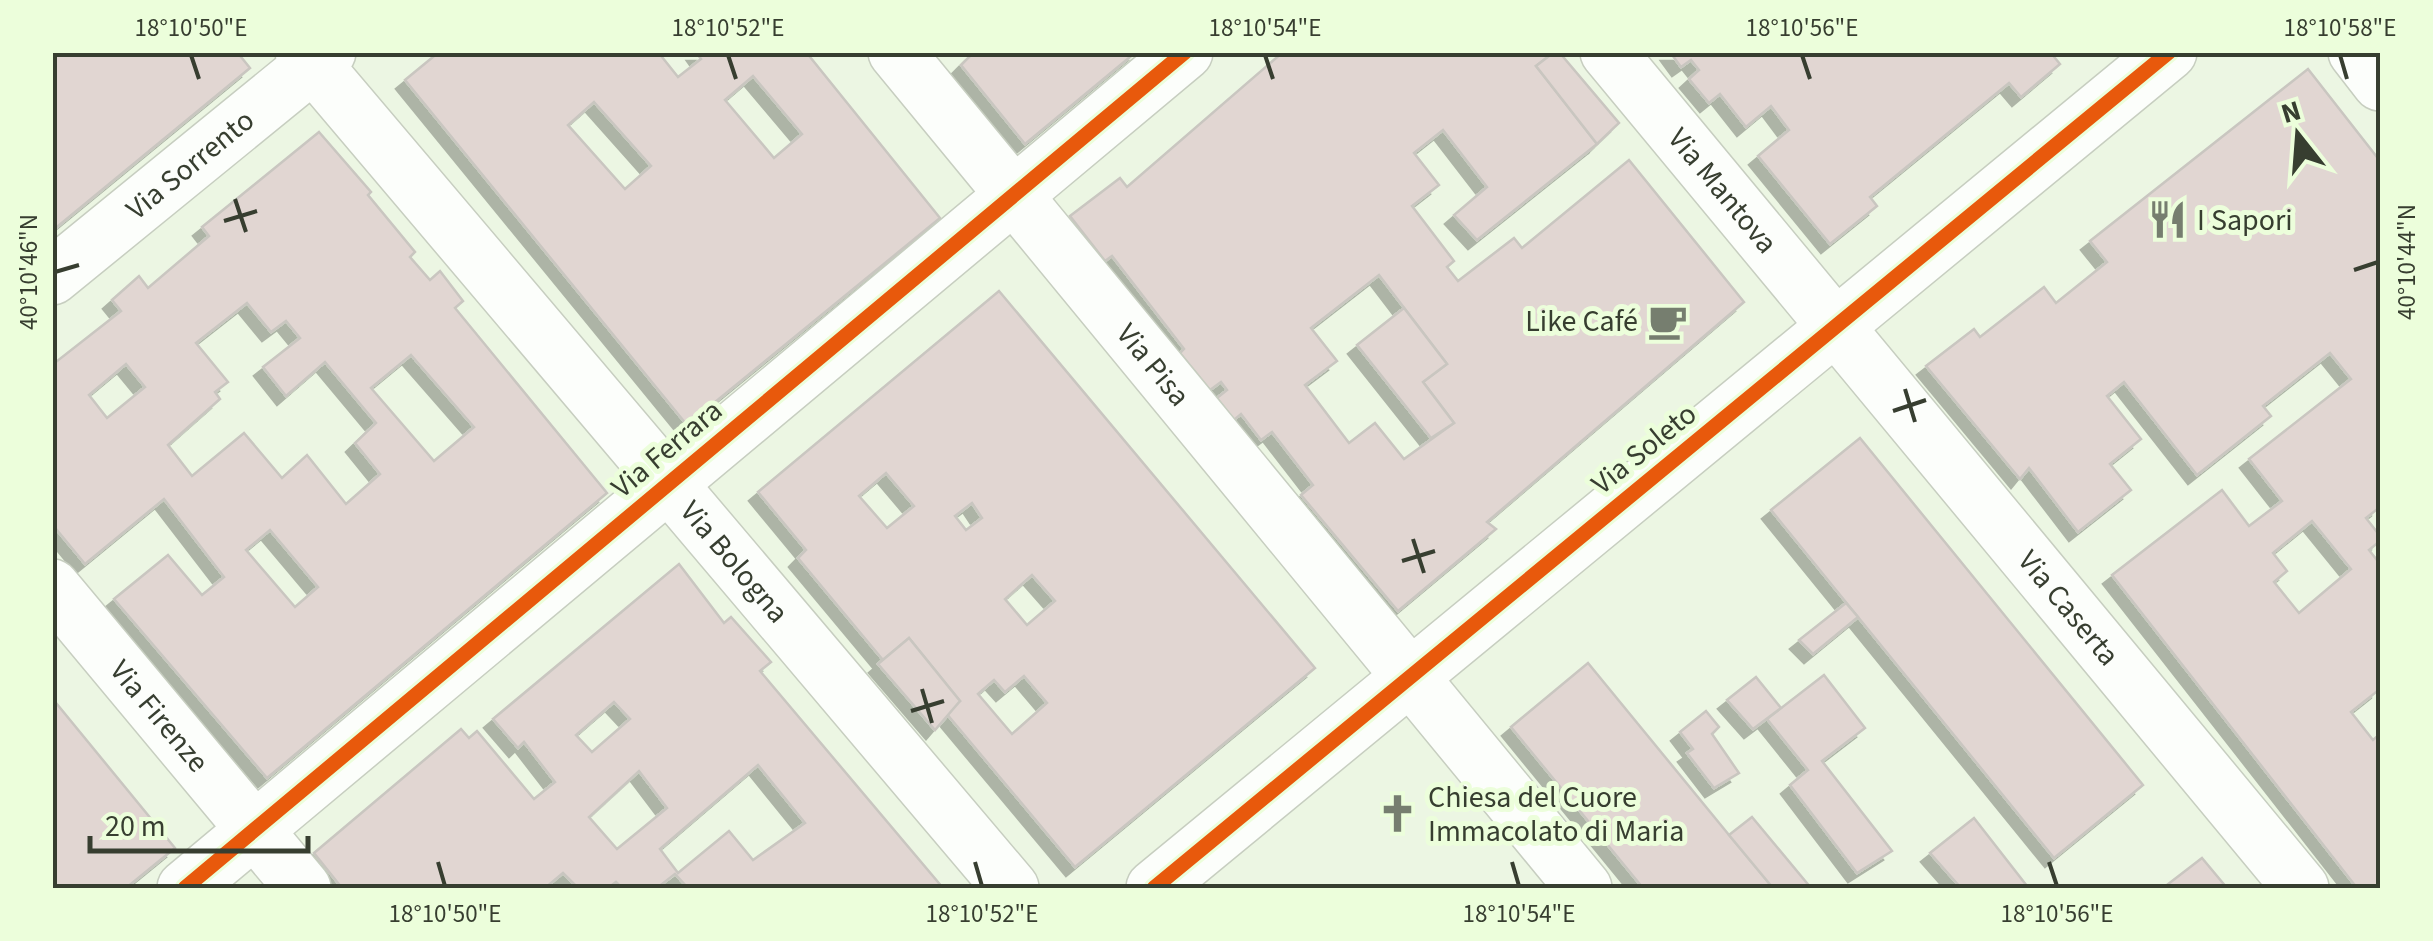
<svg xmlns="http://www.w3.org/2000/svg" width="2433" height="941" font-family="'Source Sans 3',sans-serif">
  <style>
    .building { fill: #e1d6d2; stroke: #c9c6c0; stroke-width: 2.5; fill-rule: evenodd; filter: url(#shadow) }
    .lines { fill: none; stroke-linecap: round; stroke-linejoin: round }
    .minor-casing { stroke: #c7cec0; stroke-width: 58 }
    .tertiary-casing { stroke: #c7cec0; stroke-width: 58 }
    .minor { stroke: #fcfefb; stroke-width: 55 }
    .tertiary { stroke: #fcfefb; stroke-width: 55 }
    .cycleway-casing { stroke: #ecfedb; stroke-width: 21 }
    .cycleway { stroke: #e8590c; stroke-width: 15 }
    .ticks { fill: none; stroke: #373e30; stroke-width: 4 }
    .labels { text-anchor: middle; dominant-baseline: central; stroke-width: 10; stroke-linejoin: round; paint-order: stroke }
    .street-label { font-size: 30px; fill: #373e30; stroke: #ecfedb }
    .poi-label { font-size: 30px; fill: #373e30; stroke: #ecfedb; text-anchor: start }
    .neatline { fill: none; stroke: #373e30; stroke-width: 4 }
    .ticks-label { font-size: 25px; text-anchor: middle; fill: #373e30 }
  </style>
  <defs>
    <filter id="shadow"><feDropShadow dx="-9" dy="9" stdDeviation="0" flood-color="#0004"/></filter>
  </defs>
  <rect width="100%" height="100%" fill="#ecf6e3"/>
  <g class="building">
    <path d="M 52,52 L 237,52 L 250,68 L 52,231 Z"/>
    <path d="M 439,52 L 658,52 L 678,77 L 701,59 L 696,52 L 806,52 L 940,218 L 687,425 L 405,80 ZM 753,76 L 802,134 L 774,158 L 725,100 ZM 594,102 L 651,166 L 625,189 L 568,125 Z"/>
    <path d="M 1136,52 L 1025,144 L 961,65 L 974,52 Z"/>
    <path d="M 1283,52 L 1546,52 L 1549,56 L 1536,66 L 1597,144 L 1477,240 L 1454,215 L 1487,187 L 1443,130 L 1414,153 L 1439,185 L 1412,206 L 1454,261 L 1447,267 L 1458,281 L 1514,238 L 1522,248 L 1629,160 L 1744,302 L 1487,522 L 1496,529 L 1398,611 L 1301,495 L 1313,485 L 1272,432 L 1261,440 L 1241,414 L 1234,420 L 1217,398 L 1227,390 L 1221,382 L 1210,390 L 1180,353 L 1184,349 L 1112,256 L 1105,261 L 1070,216 L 1120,178 L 1127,187 ZM 1379,275 L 1447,364 L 1423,382 L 1454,423 L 1404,459 L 1375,423 L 1349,443 L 1305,385 L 1337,361 L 1311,328 Z"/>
    <path d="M 1546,52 L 1559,52 L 1619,123 L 1597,144 L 1536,66 L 1549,56 Z"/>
    <path d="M 1670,52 L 2050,52 L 2060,64 L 2021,97 L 2009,83 L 1870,197 L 1877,206 L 1830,244 L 1758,156 L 1789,130 L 1771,106 L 1746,127 L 1720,94 L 1709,103 L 1689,79 L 1699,70 L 1691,60 L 1681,67 Z"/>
    <path d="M 2308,69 L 2380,161 L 2380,507 L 2366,518 L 2380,536 L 2380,541 L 2369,550 L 2380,564 L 2380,689 L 2351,712 L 2373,740 L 2380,734 L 2380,888 L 2357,888 L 2112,575 L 2222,490 L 2249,526 L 2282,501 L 2249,459 L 2351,379 L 2330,353 L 2263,406 L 2271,416 L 2197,475 L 2124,382 L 2107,396 L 2141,439 L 2110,464 L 2131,490 L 2078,532 L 2029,468 L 2020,479 L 1926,366 L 1974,329 L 1980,337 L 2044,287 L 2056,303 L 2107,262 L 2090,241 ZM 2312,521 L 2351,569 L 2299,613 L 2274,582 L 2287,571 L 2273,553 Z"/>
    <path d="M 319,132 L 371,192 L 368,195 L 415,252 L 410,257 L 430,280 L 440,271 L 463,301 L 455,308 L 607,493 L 267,778 L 114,599 L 168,555 L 202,595 L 224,577 L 164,499 L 85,564 L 52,524 L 52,365 L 121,311 L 112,300 L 139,276 L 148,288 L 209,236 L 202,227 ZM 247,303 L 271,332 L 286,321 L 300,338 L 263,367 L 286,396 L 325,362 L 376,423 L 355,443 L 380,474 L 346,504 L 307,455 L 282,478 L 244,433 L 192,476 L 168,445 L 220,399 L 215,392 L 228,382 L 196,343 ZM 411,355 L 474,427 L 434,461 L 371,388 ZM 126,364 L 145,387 L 107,418 L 89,395 ZM 270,530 L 318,587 L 295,607 L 246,550 Z"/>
    <path d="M 999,291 L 1315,668 L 1075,867 L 946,713 L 960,701 L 909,638 L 883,660 L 798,558 L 806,550 L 758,492 ZM 886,473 L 914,506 L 887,528 L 859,496 ZM 972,503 L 982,518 L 966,530 L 955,516 ZM 1032,575 L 1055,601 L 1027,625 L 1005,599 ZM 1024,676 L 1047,703 L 1012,734 L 978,694 L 994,680 L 1005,692 Z"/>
    <path d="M 1404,308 L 1447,364 L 1423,382 L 1454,423 L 1431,438 L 1357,345 Z"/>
    <path d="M 1860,438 L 2143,785 L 2054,858 L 1771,510 Z"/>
    <path d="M 679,564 L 724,623 L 731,617 L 771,662 L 760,671 L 943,888 L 688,888 L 675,874 L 657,888 L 622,888 L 616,882 L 608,888 L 578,888 L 563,873 L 545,888 L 342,888 L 314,853 L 461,729 L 469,738 L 477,731 L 534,799 L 555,782 L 524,742 L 518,748 L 493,719 ZM 614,702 L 630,719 L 592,752 L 576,735 ZM 758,765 L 805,823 L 753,860 L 729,831 L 678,873 L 660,849 ZM 639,771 L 667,808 L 617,849 L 589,817 Z"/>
    <path d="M 1846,603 L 1858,617 L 1813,654 L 1799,640 Z"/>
    <path d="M 909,638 L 960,701 L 935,730 L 878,664 Z"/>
    <path d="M 1588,663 L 1729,835 L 1773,888 L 1643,888 L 1511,727 Z"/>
    <path d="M 1824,675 L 1865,728 L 1822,761 L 1892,851 L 1857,873 L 1790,785 L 1808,770 L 1767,719 Z"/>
    <path d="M 1756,677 L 1781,708 L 1753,729 L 1727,700 Z"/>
    <path d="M 52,698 L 175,848 L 126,888 L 52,888 Z"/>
    <path d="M 1706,711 L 1719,727 L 1712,734 L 1739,773 L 1714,788 L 1687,753 L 1693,749 L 1680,732 Z"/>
    <path d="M 1752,817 L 1811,888 L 1773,888 L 1729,835 Z"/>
    <path d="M 1974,818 L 2027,886 L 2024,888 L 1961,888 L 1930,853 Z"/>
    <path d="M 2202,858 L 2227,888 L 2163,888 Z"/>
  </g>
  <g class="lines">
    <defs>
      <g id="minor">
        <path id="s1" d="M 303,52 L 1011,888"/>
        <path id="s2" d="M 896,52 L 1584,888"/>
        <path id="s3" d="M 1608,52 L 2301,888"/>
        <path d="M 2356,52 L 2380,83"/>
        <path id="s4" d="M 52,277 L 328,52"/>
        <path id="s5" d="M 52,587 L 303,888"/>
        <path d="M 185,888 L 1185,52"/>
      </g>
      <path id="tertiary" d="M 1154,888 L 2169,52"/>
    </defs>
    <use href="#minor" class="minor-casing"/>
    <use href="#tertiary" class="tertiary-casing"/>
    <use href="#minor" class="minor"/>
    <use href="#tertiary" class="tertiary"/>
    <defs>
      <g id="cycleway">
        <path d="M 185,888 L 1185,52"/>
        <path d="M 1154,888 L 2169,52"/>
      </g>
    </defs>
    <use href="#cycleway" class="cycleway-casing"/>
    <use href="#cycleway" class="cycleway"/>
  </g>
  <path class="ticks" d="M 191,55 L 199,79M 728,55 L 736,79M 1265,55 L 1273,79M 1802,55 L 1810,79M 2340,55 L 2347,79M 235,199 L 246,232M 224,221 L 257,211M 2354,270 L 2378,262M 55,272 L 79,265M 1905,389 L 1915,422M 1893,411 L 1926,400M 1413,539 L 1424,573M 1402,561 L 1435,551M 922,689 L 932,723M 911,711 L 944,701M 438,862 L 445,886M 975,862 L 982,886M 1512,862 L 1519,886M 2049,862 L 2057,886"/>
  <defs>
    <symbol id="restaurant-bare" viewBox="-9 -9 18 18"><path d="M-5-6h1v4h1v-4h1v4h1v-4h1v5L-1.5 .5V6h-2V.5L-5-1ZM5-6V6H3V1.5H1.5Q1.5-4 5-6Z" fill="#767e6f" stroke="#ecfedb" stroke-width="2.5" paint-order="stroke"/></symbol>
    <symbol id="cafe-bare" viewBox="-9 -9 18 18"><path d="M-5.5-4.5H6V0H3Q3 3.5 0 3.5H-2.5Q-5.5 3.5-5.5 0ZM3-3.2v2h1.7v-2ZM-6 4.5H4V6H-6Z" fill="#767e6f" stroke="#ecfedb" stroke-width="2.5" paint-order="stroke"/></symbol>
    <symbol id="church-bare" viewBox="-9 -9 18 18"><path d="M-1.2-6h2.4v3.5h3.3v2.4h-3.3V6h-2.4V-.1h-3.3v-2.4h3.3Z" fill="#767e6f" stroke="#ecfedb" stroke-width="2.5" paint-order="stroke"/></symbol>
  </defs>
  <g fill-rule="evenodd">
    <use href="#restaurant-bare" x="2140" y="192" width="55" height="55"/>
    <use href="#cafe-bare" x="1640" y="294" width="55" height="55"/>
    <use href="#church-bare" x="1370" y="786" width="55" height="55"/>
  </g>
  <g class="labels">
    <g class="street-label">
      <text stroke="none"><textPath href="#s4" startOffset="178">Via Sorrento</textPath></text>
      <text stroke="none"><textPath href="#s3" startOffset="180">Via Mantova</textPath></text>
      <text stroke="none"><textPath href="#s2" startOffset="405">Via Pisa</textPath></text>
      <text transform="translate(667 449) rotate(-40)">Via Ferrara</text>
      <text transform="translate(1644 449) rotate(-39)">Via Soleto</text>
      <text stroke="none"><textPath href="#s1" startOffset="668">Via Bologna</textPath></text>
      <text stroke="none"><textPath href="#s3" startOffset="722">Via Caserta</textPath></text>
      <text stroke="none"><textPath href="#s5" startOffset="168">Via Firenze</textPath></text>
    </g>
    <g class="poi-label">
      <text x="2197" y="220">I Sapori</text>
      <text x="1638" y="321" text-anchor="end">Like Café</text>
      <text x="1428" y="797">Chiesa del Cuore<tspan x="1428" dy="34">Immacolato di Maria</tspan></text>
    </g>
  </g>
  <rect width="2433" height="941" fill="none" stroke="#ecfedb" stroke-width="110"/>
  <g transform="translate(2298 135) rotate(343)" stroke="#ecfedb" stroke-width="8" paint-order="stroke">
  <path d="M0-8L18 38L0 25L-18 38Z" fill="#373e30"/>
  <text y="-15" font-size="28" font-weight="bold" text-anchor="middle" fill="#373e30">N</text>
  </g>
  <path d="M90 836v15h218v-15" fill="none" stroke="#373e30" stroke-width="5"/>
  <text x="105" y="836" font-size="30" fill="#373e30" stroke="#ecfedb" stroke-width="8" paint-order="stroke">20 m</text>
  <rect x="55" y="55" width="2323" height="831" class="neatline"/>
  <g class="ticks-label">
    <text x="191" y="36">18°10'50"E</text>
    <text x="728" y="36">18°10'52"E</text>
    <text x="1265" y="36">18°10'54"E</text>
    <text x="1802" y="36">18°10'56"E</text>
    <text x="2340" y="36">18°10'58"E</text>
    <text transform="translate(2406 262) rotate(-90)" y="9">40°10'44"N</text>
    <text transform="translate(28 272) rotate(-90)" y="9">40°10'46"N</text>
    <text x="445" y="922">18°10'50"E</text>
    <text x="982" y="922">18°10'52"E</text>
    <text x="1519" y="922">18°10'54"E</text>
    <text x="2057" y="922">18°10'56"E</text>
  </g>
</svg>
